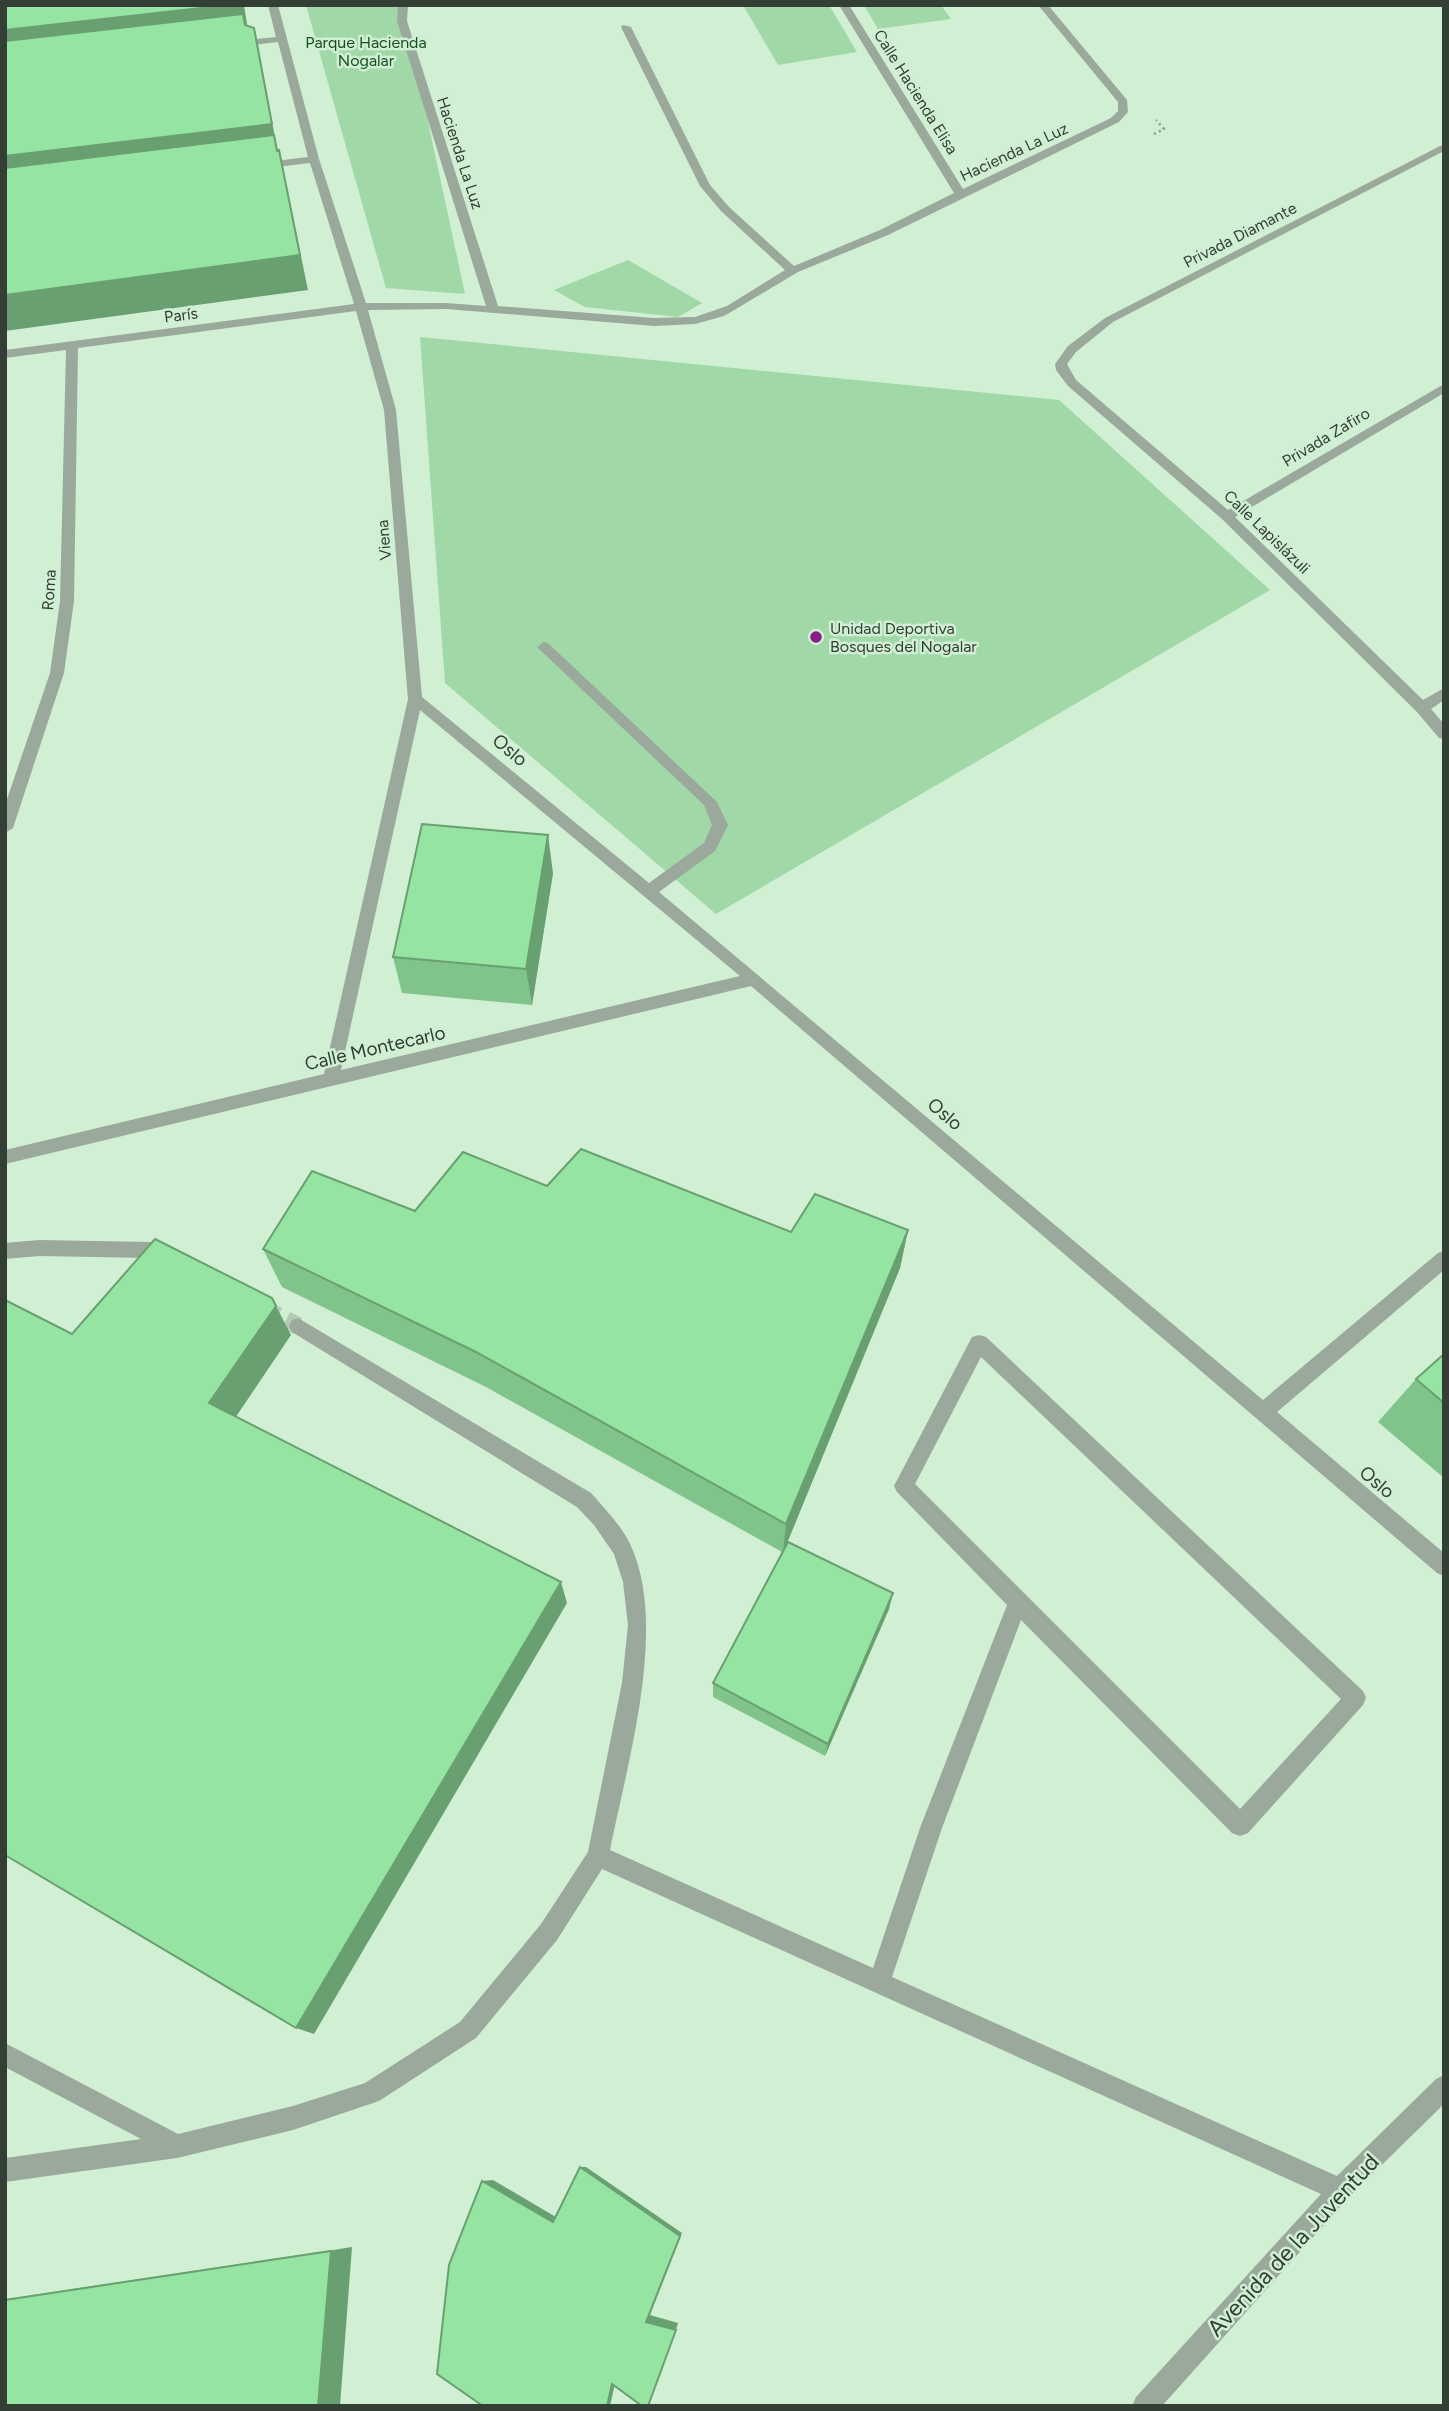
<svg xmlns="http://www.w3.org/2000/svg" width="1449" height="2411" font-family="Figtree,sans-serif">
  <style>
    .green { fill: #a0d8a7 }
    .lines { fill: none; stroke-linecap: round; stroke-linejoin: round }
    .minor-tunnel { stroke: #b1ccb3; stroke-width: 18; stroke-dasharray: 18 9; stroke-linecap: butt }
    .path { stroke: #869c88; stroke-width: 2.5; stroke-dasharray: 2 3.5; stroke-linecap: butt }
    .minor { fill: #9ba89c; fill-rule: evenodd }
    .wall { fill: #81c48b }
    .shaded-wall { fill: #69a071 }
    .building { fill: #96e4a2; stroke: #69a071; stroke-width: 2 }
    .poi-dot { fill: #861e86; stroke: #d0efd3; stroke-width: 2.5 }
    .labels { text-anchor: middle; dominant-baseline: central; stroke-width: 5; stroke-linejoin: round; paint-order: stroke }
    .far-park-label { font-size: 16px; fill: #174e24; stroke: #d0efd3 }
    .far-street-label { font-size: 16px; fill: #333f34; stroke: #d0efd3 }
    .far-poi-label { font-size: 16px; fill: #333f34; stroke: #d0efd3; text-anchor: start }
    .street-label { font-size: 19px; fill: #333f34; stroke: #d0efd3 }
    .near-street-label { font-size: 23px; fill: #333f34; stroke: #d0efd3 }
  </style>
  <rect width="100%" height="100%" fill="#d0efd3"/>
  <g class="green">
    <path d="M 306,5 L 403,5 L 465,294 L 386,288 Z"/>
    <path d="M 743,5 L 829,5 L 857,52 L 778,65 Z"/>
    <path d="M 881,5 L 941,5 L 951,19 L 878,29 L 865,7 Z"/>
    <path d="M 628,260 L 702,303 L 678,317 L 585,307 L 554,290 Z"/>
    <path d="M 420,337 L 1059,400 L 1270,590 L 716,914 L 445,683 Z"/>
  </g>
  <g class="lines">
    <path class="minor-tunnel" d="M 262,1308 L 298,1326"/>
    <path class="path" d="M 1154,134 L 1164,129 L 1156,120"/>
    <g class="minor">
      <path d="M 268,5 L 278,5 L 319,159 L 366,303 L 446,303 L 486,306 L 397,21 L 398,5 L 408,5 L 407,21 L 498,306 L 654,318 L 695,317 L 727,306 L 785,270 L 721,211 L 700,186 L 621,27 L 623,25 L 631,27 L 710,185 L 729,207 L 794,266 L 880,230 L 954,193 L 839,5 L 849,5 L 963,189 L 1111,118 L 1118,111 L 1118,102 L 1038,5 L 1048,5 L 1127,100 L 1128,112 L 1119,122 L 888,235 L 798,272 L 724,316 L 695,324 L 654,326 L 446,309 L 368,310 L 396,410 L 422,697 L 649,883 L 704,843 L 712,825 L 704,805 L 537,647 L 544,642 L 549,644 L 717,802 L 728,825 L 715,851 L 659,892 L 1263,1400 L 1438,1253 L 1444,1251 L 1444,1270 L 1277,1412 L 1444,1553 L 1444,1576 L 1437,1573 L 751,986 L 5,1164 L 5,1150 L 324,1074 L 408,699 L 384,410 L 356,311 L 78,348 L 74,601 L 64,673 L 13,828 L 5,833 L 5,805 L 50,673 L 60,601 L 66,350 L 5,358 L 5,350 L 354,304 L 310,163 L 258,169 L 253,166 L 258,163 L 308,157 L 278,42 L 235,47 L 230,44 L 235,41 L 276,37 ZM 420,710 L 740,976 L 341,1070 Z"/>
      <path d="M 1444,144 L 1444,151 L 1113,322 L 1076,352 L 1067,364 L 1076,380 L 1228,510 L 1444,384 L 1444,393 L 1235,517 L 1423,700 L 1444,688 L 1444,700 L 1431,709 L 1444,724 L 1444,739 L 1439,738 L 1417,712 L 1222,519 L 1068,386 L 1056,370 L 1055,364 L 1068,346 L 1105,318 Z"/>
      <path d="M 39,1240 L 150,1242 L 156,1245 L 159,1250 L 156,1255 L 150,1258 L 39,1256 L 5,1259 L 5,1243 Z"/>
      <path d="M 298,1318 L 591,1493 C 605,1509 621,1525 630,1544 C 669,1625 627,1764 610,1850 L 873,1968 L 920,1828 L 1007,1605 L 897,1492 L 894,1486 L 972,1337 L 979,1335 L 986,1337 L 1363,1691 L 1366,1698 L 1363,1705 L 1248,1833 L 1240,1836 L 1232,1833 L 1021,1620 L 942,1828 L 892,1977 L 1337,2176 L 1436,2079 L 1444,2075 L 1444,2104 L 1348,2198 L 1162,2406 L 1132,2406 L 1136,2397 L 1321,2194 L 602,1869 L 557,1940 L 476,2038 L 379,2101 L 293,2130 L 177,2158 L 5,2182 L 5,2158 L 141,2139 L 5,2067 L 5,2043 L 178,2134 L 293,2106 L 365,2083 L 460,2022 L 541,1924 L 588,1852 L 622,1683 L 628,1625 L 623,1582 L 614,1554 L 594,1525 L 577,1507 L 292,1332 L 289,1326 L 292,1320 ZM 981,1357 L 1341,1699 L 1240,1809 L 915,1484 Z"/>
    </g>
  </g>
  <g class="wall">
    <path d="M 553,873 L 532,1005 L 402,993 L 393,957 Z"/>
    <path d="M 547,1186 L 791,1232 L 908,1230 L 900,1268 L 786,1545 L 889,1609 L 825,1756 L 713,1697 L 713,1683 L 782,1552 L 486,1387 L 282,1287 L 263,1249 L 415,1211 Z"/>
    <path d="M 1444,1354 L 1444,1478 L 1378,1422 L 1416,1379 Z"/>
    <path d="M 352,2247 L 5,2406 L 5,2299 Z"/>
  </g>
  <g class="shaded-wall">
    <path d="M 228,5 L 244,5 L 249,37 L 5,65 L 5,30 Z"/>
    <path d="M 254,28 L 279,158 L 5,192 L 5,156 Z"/>
    <path d="M 279,150 L 308,290 L 5,331 L 5,295 Z"/>
    <path d="M 548,835 L 553,873 L 532,1005 L 526,969 Z"/>
    <path d="M 908,1230 L 900,1268 L 783,1553 L 786,1524 Z"/>
    <path d="M 276,1306 L 291,1335 L 227,1430 L 209,1403 Z"/>
    <path d="M 561,1582 L 567,1603 L 314,2034 L 296,2028 Z"/>
    <path d="M 893,1593 L 889,1609 L 825,1756 L 828,1744 Z"/>
    <path d="M 580,2167 L 586,2167 L 682,2233 L 650,2315 L 678,2323 L 676,2330 L 646,2322 Z"/>
    <path d="M 493,2180 L 561,2220 L 553,2222 L 482,2181 Z"/>
    <path d="M 352,2247 L 340,2406 L 318,2406 L 331,2251 Z"/>
    <path d="M 617,2374 L 610,2406 L 607,2406 L 612,2384 Z"/>
  </g>
  <g class="building">
    <path d="M 5,5 L 228,5 L 5,30 Z"/>
    <path d="M 243,14 L 245,25 L 254,28 L 272,124 L 5,156 L 5,41 Z"/>
    <path d="M 274,135 L 277,151 L 279,150 L 300,255 L 5,295 L 5,168 Z"/>
    <path d="M 422,824 L 548,835 L 526,969 L 393,957 Z"/>
    <path d="M 581,1149 L 791,1232 L 815,1194 L 908,1230 L 786,1524 L 476,1352 L 263,1249 L 312,1171 L 415,1211 L 463,1152 L 547,1186 Z"/>
    <path d="M 155,1239 L 272,1298 L 276,1306 L 209,1403 L 561,1582 L 296,2028 L 5,1855 L 5,1300 L 72,1334 Z"/>
    <path d="M 1444,1354 L 1444,1403 L 1416,1379 Z"/>
    <path d="M 788,1542 L 893,1593 L 828,1744 L 713,1683 Z"/>
    <path d="M 580,2167 L 680,2236 L 646,2322 L 676,2330 L 648,2406 L 642,2406 L 612,2384 L 607,2406 L 483,2406 L 437,2374 L 449,2265 L 482,2181 L 553,2222 Z"/>
    <path d="M 331,2251 L 318,2406 L 5,2406 L 5,2300 Z"/>
  </g>
  <circle class="poi-dot" cx="816" cy="637" r="7"/>
  <g class="labels">
    <g class="far-park-label">
      <text x="366" y="42">Parque Hacienda<tspan x="366" dy="18">Nogalar</tspan></text>
    </g>
    <g class="far-street-label">
      <text transform="translate(916 92) rotate(58)">Calle Hacienda Elisa</text>
      <text transform="translate(1014 152) rotate(-25)">Hacienda La Luz</text>
      <text transform="translate(460 153) rotate(72)">Hacienda La Luz</text>
      <text transform="translate(1240 235) rotate(-27)">Privada Diamante</text>
      <text transform="translate(181 315) rotate(-7)">París</text>
      <text transform="translate(1326 437) rotate(-31)">Privada Zafiro</text>
      <text transform="translate(1267 532) rotate(44)">Calle Lapislázuli</text>
      <text transform="translate(384 540) rotate(-95)">Viena</text>
      <text transform="translate(49 590) rotate(-86)">Roma</text>
    </g>
    <g class="far-poi-label">
      <text x="830" y="628">Unidad Deportiva<tspan x="830" dy="18">Bosques del Nogalar</tspan></text>
    </g>
    <g class="street-label">
      <text transform="translate(510 750) rotate(40)">Oslo</text>
      <text transform="translate(375 1048) rotate(-13)">Calle Montecarlo</text>
      <text transform="translate(945 1114) rotate(40)">Oslo</text>
      <text transform="translate(1377 1482) rotate(40)">Oslo</text>
    </g>
    <g class="near-street-label">
      <text transform="translate(1293 2245) rotate(-47)">Avenida de la Juventud</text>
    </g>
  </g>
  <rect width="1449" height="2411" fill="none" stroke="#333f34" stroke-width="14"/>
</svg>
